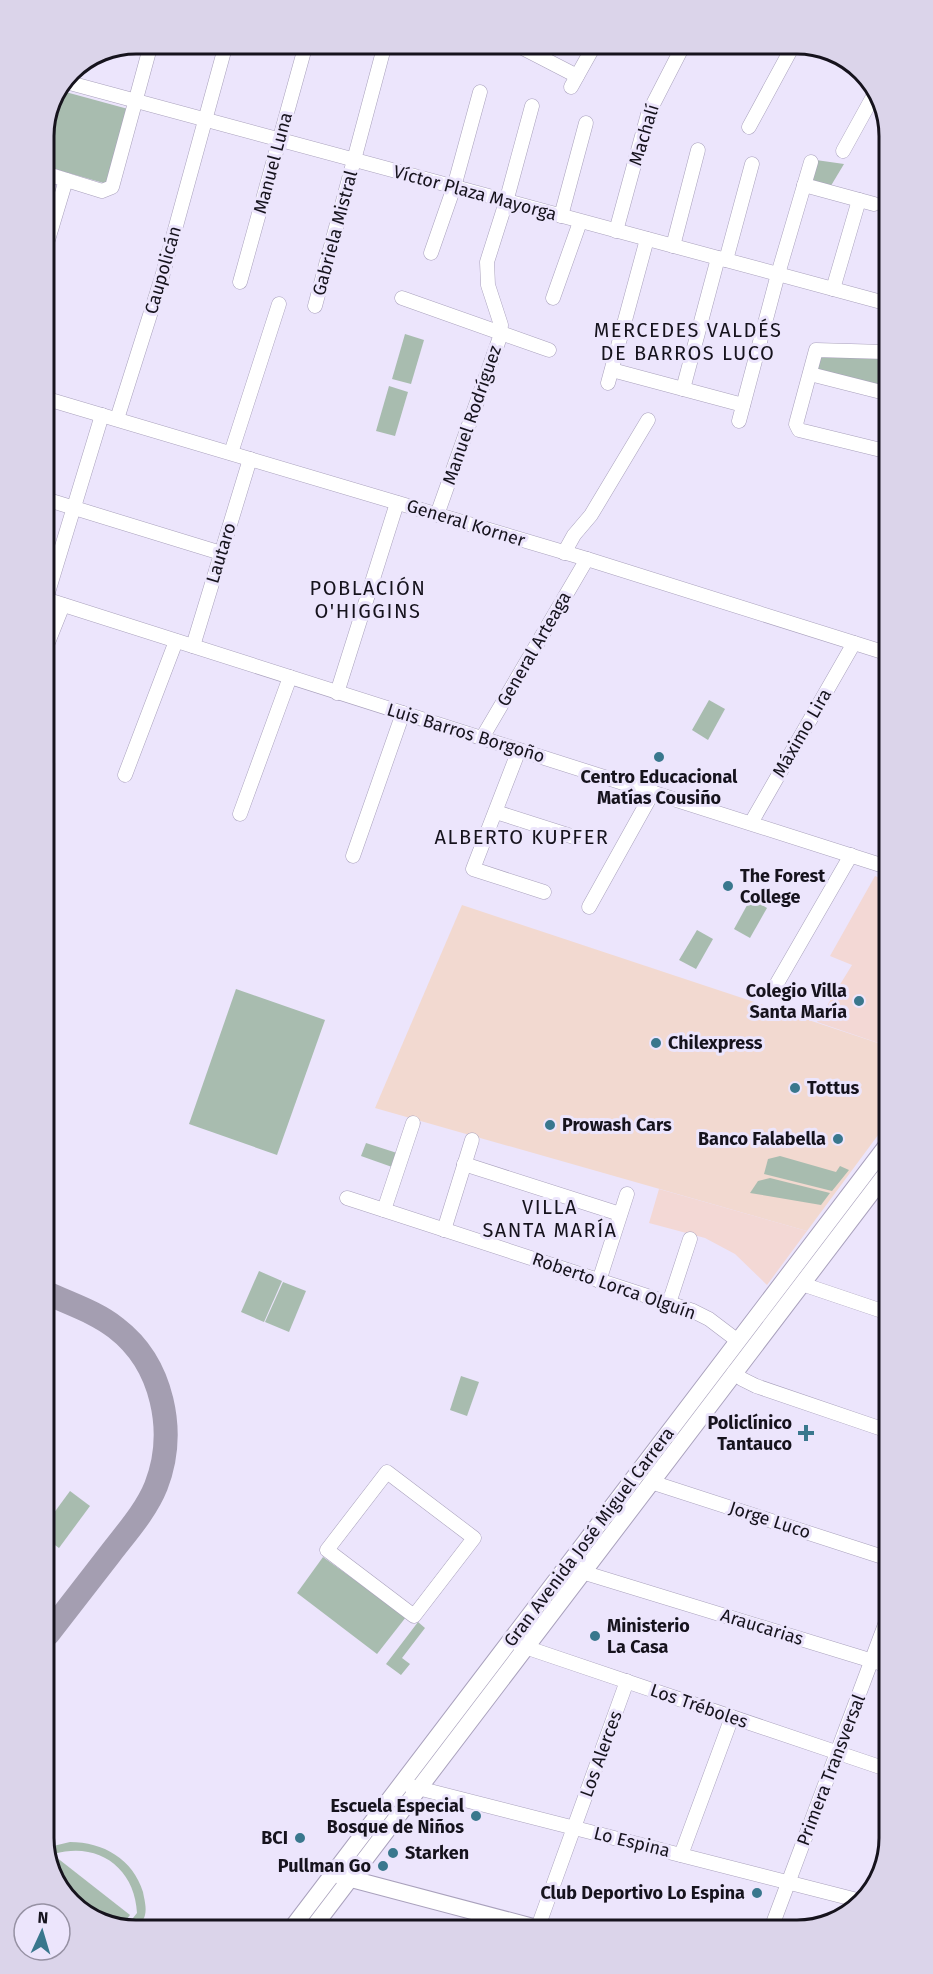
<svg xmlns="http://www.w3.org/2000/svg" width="933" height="1974" font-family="'Fira Sans',sans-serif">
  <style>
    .commercial { fill: #f2d9d0 }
    .education { fill: #f3d8d5 }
    .green { fill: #a8bcaf }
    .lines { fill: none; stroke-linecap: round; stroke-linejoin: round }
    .taxiway { stroke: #a49eb1; stroke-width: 24 }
    .minor-casing { stroke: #a9a1bc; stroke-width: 15 }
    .major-casing { stroke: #a9a1bc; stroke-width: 18 }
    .minor { stroke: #fff; stroke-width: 14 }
    .major { stroke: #fff; stroke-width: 16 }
    .poi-dot { fill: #39778d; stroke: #ece5fc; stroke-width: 2 }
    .labels { text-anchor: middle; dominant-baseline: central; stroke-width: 6; stroke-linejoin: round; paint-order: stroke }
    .street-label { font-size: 18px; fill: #16131d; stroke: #ece5fc }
    .poi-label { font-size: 18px; font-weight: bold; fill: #16131d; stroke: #ece5fc; text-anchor: end }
    .neighbourhood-label { font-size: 20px; letter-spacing: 1.5px; fill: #16131d; stroke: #ece5fc }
    .rim { fill: none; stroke: #16131d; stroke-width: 3 }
  </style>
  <rect width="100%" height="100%" fill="#ece5fc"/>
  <path class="commercial" d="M 462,905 L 887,1046 L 887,1123 L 807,1231 L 375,1108 Z"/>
  <g class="education">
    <path d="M 875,876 L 887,881 L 887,1046 L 817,1022 L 852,965 L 830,956 Z"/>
    <path d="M 659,1189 L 807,1231 L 767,1285 L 735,1254 L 705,1238 L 649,1223 Z"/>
  </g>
  <g class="green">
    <path d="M 62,91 L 128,109 L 107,184 L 44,166 L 44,131 Z"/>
    <path d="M 816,160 L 844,164 L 829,189 L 810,184 Z"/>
    <path d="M 405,334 L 424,340 L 411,384 L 392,379 Z"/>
    <path d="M 819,353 L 880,355 L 885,368 L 885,391 L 816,372 Z"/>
    <path d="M 389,386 L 408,392 L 395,436 L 376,431 Z"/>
    <path d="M 709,700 L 725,709 L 708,740 L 692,730 Z"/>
    <path d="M 751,898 L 767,908 L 750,938 L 734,929 Z"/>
    <path d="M 697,930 L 713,939 L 696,969 L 679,960 Z"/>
    <path d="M 236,989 L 325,1020 L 277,1155 L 189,1124 Z"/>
    <path d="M 366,1143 L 397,1153 L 392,1167 L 361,1156 Z"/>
    <path d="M 780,1156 L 836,1172 L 840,1166 L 849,1170 L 832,1191 L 764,1174 L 768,1159 Z"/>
    <path d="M 770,1178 L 830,1193 L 821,1205 L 750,1193 L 758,1181 Z"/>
    <path d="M 259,1271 L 282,1281 L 264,1322 L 241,1312 Z"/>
    <path d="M 283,1282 L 306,1291 L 289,1332 L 265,1322 Z"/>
    <path d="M 461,1376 L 479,1382 L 467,1416 L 450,1410 Z"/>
    <path d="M 70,1491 L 90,1506 L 59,1548 L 48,1540 L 48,1521 Z"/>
    <path d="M 323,1557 L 406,1617 L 377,1654 L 297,1593 Z"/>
    <path d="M 418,1622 L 425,1628 L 402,1658 L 410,1664 L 401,1675 L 386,1664 Z"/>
    <path d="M 70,1842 C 103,1842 133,1859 143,1892 C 144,1898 147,1908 145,1915 C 144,1920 138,1926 135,1930 L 125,1928 L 137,1913 C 135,1868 98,1841 54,1854 L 49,1861 L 49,1847 Z"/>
    <path d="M 56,1857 L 130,1915 L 121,1927 L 80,1911 L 49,1868 Z"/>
  </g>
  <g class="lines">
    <path class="taxiway" d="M 47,1293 C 70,1304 96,1312 116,1328 C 163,1364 177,1432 156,1486 C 146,1511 126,1533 110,1554 C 89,1581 69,1607 48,1634"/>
    <defs>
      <g id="minor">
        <path d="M 515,44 L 577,76"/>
        <path d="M 66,82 L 885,303"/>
        <path d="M 571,87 L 595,44"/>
        <path d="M 749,127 L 794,44"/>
        <path d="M 843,151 L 875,93"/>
        <path d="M 44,173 L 102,191 L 112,187 L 151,44"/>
        <path d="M 804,185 L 874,204"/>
        <path d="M 561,216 L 586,123"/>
        <path d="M 616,231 L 648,114 L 684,44"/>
        <path d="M 673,246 L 698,150"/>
        <path d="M 44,253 L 66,180"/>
        <path d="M 431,253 L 454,187 L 480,92"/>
        <path d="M 726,260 L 752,164"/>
        <path d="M 240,282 L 306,44"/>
        <path d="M 833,289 L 859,200"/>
        <path d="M 402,298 L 549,350"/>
        <path d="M 553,298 L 580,222"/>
        <path d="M 315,306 L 385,44"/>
        <path d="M 885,352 L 816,350 L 796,424 L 799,430 L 885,451"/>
        <path d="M 612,370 L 743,405"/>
        <path d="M 810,374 L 885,393"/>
        <path d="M 608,383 L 647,239"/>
        <path d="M 683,389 L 718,258"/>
        <path d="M 44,398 L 587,559 L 886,653"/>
        <path d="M 117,419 L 162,277 L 226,44"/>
        <path d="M 739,421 L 778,274 L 811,162"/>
        <path d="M 231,453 L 279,304"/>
        <path d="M 45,499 L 221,553"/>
        <path d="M 437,515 L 500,337 L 501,325 L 488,285 L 487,262 L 506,202 L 532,106"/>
        <path d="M 564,553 L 574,535 L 591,515 L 648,420"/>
        <path d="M 45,599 L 887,867"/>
        <path d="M 46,599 L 102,415"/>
        <path d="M 193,646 L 250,459"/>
        <path d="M 45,650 L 63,605"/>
        <path d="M 337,693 L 397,503"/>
        <path d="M 482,738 L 587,559"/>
        <path d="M 519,750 L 473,869 L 544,892"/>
        <path d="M 125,775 L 176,641"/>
        <path d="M 496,812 L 574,837"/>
        <path d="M 240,814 L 290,677"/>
        <path d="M 751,823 L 854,643"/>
        <path d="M 353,856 L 403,713"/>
        <path d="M 589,907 L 653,792"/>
        <path d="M 776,985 L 851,855"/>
        <path d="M 464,1164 L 620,1214"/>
        <path d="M 347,1198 L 693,1311 L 709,1319 L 738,1341"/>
        <path d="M 384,1210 L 413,1123"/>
        <path d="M 444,1230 L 472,1140"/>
        <path d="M 599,1281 L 627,1194"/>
        <path d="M 802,1284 L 888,1313"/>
        <path d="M 669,1303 L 690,1239"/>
        <path d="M 734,1372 L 742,1379 L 756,1386 L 888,1431"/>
        <path d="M 387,1472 L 474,1538 L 414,1616 L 327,1550 Z"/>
        <path d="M 651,1482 L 889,1559"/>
        <path d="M 577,1568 L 582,1572 L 889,1666"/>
        <path d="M 519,1645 L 889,1770"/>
        <path d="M 410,1786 L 861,1901"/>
        <path d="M 681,1855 L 732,1717"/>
        <path d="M 772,1926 L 889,1614"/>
        <path d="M 538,1927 L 627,1681"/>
      </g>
      <g id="major">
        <path d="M 340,1876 L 533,1927"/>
        <path d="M 291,1929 L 887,1145"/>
        <path d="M 312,1929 L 888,1171"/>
      </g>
    </defs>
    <use href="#minor" class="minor-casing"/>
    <use href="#major" class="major-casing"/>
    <use href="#minor" class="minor"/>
    <use href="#major" class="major"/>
  </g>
  <g class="poi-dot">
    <circle cx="659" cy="757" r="6"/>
    <circle cx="728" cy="886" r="6"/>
    <circle cx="859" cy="1001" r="6"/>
    <circle cx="656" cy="1043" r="6"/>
    <circle cx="795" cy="1088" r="6"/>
    <circle cx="550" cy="1125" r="6"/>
    <circle cx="838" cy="1139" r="6"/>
    <path d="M803 1424h6v6h6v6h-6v6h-6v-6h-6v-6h6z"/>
    <circle cx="595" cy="1636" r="6"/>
    <circle cx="476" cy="1816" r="6"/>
    <circle cx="300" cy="1838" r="6"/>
    <circle cx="393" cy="1853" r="6"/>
    <circle cx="383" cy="1866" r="6"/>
    <circle cx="757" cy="1893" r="6"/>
  </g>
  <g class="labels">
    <g class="street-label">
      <text transform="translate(644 135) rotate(-73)">Machalí</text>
      <text transform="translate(273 163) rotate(-75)">Manuel Luna</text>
      <text transform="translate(475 193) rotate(15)">Víctor Plaza Mayorga</text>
      <text transform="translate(335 233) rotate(-75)">Gabriela Mistral</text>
      <text transform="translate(163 270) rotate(-74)">Caupolicán</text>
      <text transform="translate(472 415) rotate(-71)">Manuel Rodríguez</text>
      <text transform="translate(466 523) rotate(17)">General Korner</text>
      <text transform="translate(221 553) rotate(-73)">Lautaro</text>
      <text transform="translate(534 649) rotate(-60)">General Arteaga</text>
      <text transform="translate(466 733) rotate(17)">Luis Barros Borgoño</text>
      <text transform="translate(802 733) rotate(-60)">Máximo Lira</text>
      <text transform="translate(614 1286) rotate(19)">Roberto Lorca Olguín</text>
      <text transform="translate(770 1520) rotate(18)">Jorge Luco</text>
      <text transform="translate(589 1537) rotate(-53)">Gran Avenida José Miguel Carrera</text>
      <text transform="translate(762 1627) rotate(17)">Araucarias</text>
      <text transform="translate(699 1706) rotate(19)">Los Tréboles</text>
      <text transform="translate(601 1754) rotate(-70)">Los Alerces</text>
      <text transform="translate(831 1770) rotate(-69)">Primera Transversal</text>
      <text transform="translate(632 1842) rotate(14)">Lo Espina</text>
    </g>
    <g class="poi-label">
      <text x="659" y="777" text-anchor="middle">Centro Educacional<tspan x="659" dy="21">Matías Cousiño</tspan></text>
      <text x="740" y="876" text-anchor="start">The Forest<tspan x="740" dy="21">College</tspan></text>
      <text x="847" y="991">Colegio Villa<tspan x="847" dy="21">Santa María</tspan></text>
      <text x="668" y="1043" text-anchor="start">Chilexpress</text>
      <text x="807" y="1088" text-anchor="start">Tottus</text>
      <text x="562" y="1125" text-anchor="start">Prowash Cars</text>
      <text x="826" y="1139">Banco Falabella</text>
      <text x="792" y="1423">Policlínico<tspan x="792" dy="21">Tantauco</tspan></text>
      <text x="607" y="1626" text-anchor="start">Ministerio<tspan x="607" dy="21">La Casa</tspan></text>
      <text x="464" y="1806">Escuela Especial<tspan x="464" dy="21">Bosque de Niños</tspan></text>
      <text x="288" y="1838">BCI</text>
      <text x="405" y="1853" text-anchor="start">Starken</text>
      <text x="371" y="1866">Pullman Go</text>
      <text x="745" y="1893">Club Deportivo Lo Espina</text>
    </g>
    <g class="neighbourhood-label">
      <text x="688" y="330">MERCEDES VALDÉS<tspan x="688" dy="23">DE BARROS LUCO</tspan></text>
      <text x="368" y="588">POBLACIÓN<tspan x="368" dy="23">O'HIGGINS</tspan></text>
      <text x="522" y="837">ALBERTO KUPFER</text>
      <text x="550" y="1207">VILLA<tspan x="550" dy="23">SANTA MARÍA</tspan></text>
    </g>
  </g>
  <path d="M0 0H933V1974H0ZM136 54H797A82 82 0 0 1 879 136V1838A82 82 0 0 1 797 1920H136A82 82 0 0 1 54 1838V136A82 82 0 0 1 136 54Z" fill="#dbd4ea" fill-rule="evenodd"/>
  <path class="rim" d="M136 54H797A82 82 0 0 1 879 136V1838A82 82 0 0 1 797 1920H136A82 82 0 0 1 54 1838V136A82 82 0 0 1 136 54Z"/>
  <g transform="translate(42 1932) rotate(4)"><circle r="28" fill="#ece5fc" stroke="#9691a3" stroke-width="1.5"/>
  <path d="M0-4.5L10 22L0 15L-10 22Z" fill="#39778d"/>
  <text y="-9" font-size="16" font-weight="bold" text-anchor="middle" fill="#16131d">N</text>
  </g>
</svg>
